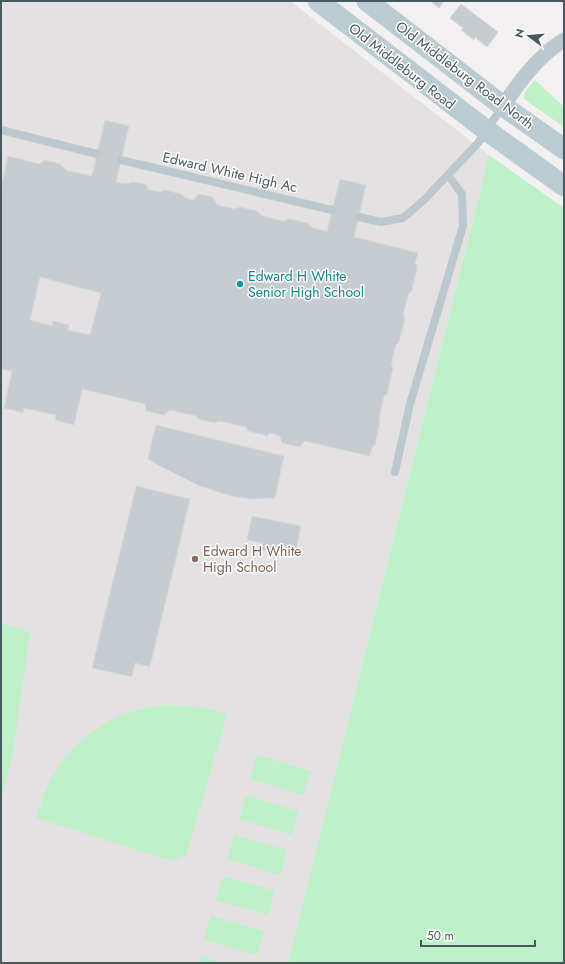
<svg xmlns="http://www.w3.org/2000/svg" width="565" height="964" font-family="Jost,sans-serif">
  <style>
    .education { fill: #e4e1e3 }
    .green { fill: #bef1c8 }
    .building { fill: #c7ccd0; stroke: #d4d8dc; fill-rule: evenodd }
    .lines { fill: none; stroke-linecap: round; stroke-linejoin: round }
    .minor-tunnel { stroke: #c8cacc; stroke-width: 15; stroke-dasharray: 15 8; stroke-linecap: butt }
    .service { stroke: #bbc8cd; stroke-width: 8 }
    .minor { stroke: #bbc8cd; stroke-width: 15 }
    .secondary { stroke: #bbcbd2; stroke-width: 21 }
    .culture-dot { fill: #0f9aa8; stroke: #fff; stroke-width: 1.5 }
    .education-dot { fill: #8d6e63; stroke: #fff; stroke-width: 1.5 }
    .labels { text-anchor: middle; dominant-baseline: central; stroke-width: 3; stroke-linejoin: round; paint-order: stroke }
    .street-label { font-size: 14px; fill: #47585e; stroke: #fff }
    .culture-label { font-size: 14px; fill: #0d838f; stroke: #fff; text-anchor: start }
    .education-label { font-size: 14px; fill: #785e54; stroke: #fff; text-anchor: start }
  </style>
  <rect width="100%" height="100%" fill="#f3f0f1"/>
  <path class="education" d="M 1,1 L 290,1 L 489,155 L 288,963 L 1,963 Z"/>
  <g class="green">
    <path d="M 535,80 L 564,107 L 564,127 L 524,99 L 525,92 Z"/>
    <path d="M 489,155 L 564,208 L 564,963 L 288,963 Z"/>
    <path d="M 1,623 L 30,632 L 12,757 L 1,801 Z"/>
    <path d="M 165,705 C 189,705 205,707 227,715 L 186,855 L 172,861 L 36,818 C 40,808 42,798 46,789 C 63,751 100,719 141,709 C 149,707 157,706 165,705 Z"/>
    <path d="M 257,755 L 310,771 L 303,795 L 250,779 Z"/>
    <path d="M 246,795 L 298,811 L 292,835 L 239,819 Z"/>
    <path d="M 234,835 L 287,850 L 280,875 L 227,859 Z"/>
    <path d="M 223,876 L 275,891 L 268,915 L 216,900 Z"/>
    <path d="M 211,916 L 264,931 L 257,955 L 204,940 Z"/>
    <path d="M 200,956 L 223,963 L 198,963 Z"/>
  </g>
  <g class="building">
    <path d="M 430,1 L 444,1 L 439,8 Z"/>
    <path d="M 461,4 L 498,32 L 487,47 L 475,37 L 474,40 L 461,30 L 463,28 L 450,18 Z"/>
    <path d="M 105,120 L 129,126 L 116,182 L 125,184 L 133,182 L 145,184 L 149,190 L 160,192 L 165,190 L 181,194 L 186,198 L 193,200 L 199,194 L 213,197 L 217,205 L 235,209 L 240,207 L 257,211 L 262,216 L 283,221 L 289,219 L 307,223 L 313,228 L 327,231 L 340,179 L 366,185 L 354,237 L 418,253 L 415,263 L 417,267 L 412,291 L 408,294 L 403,315 L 405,319 L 399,342 L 396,345 L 391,364 L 393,368 L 387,394 L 384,396 L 379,418 L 380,421 L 375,445 L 372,447 L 370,456 L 304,441 L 300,447 L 282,443 L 280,436 L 270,433 L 267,436 L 248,431 L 246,427 L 219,421 L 215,423 L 199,419 L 196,416 L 170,410 L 164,415 L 146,411 L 145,404 L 82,389 L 74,425 L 55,420 L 56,415 L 24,408 L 23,413 L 4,408 L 12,371 L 1,369 L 1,189 L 8,156 L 40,164 L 45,160 L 60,164 L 66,170 L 92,176 ZM 40,277 L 101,293 L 90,335 L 68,330 L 69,325 L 53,321 L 52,326 L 30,320 Z"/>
    <path d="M 156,425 L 284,456 L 275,498 L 250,499 L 231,496 L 200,486 L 156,464 L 148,459 Z"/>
    <path d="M 136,486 L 190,499 L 150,667 L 135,663 L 132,677 L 92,668 Z"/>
    <path d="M 252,516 L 301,526 L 296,551 L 279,547 L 278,553 L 261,550 L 263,543 L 247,540 Z"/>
  </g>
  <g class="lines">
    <path class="minor-tunnel" d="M 97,154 L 121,160"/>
    <g class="service">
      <path d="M 1,130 L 97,154"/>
      <path d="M 121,160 L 332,210"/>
      <path d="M 359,217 L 381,222 L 403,218 L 424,200 L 478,143 L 502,107"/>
      <path d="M 395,472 L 410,404 L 463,226 L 462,194 L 448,175"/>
    </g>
    <path class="minor" d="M 503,106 C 520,81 538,56 564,40"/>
    <g class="secondary">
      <path d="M 318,1 L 486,130 L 564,186"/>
      <path d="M 367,1 L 503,106 L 564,149"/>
    </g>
  </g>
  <circle class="culture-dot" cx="240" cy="284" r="4"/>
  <circle class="education-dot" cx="195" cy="559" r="4"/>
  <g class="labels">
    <g class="street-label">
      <text transform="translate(402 66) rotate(38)">Old Middleburg Road</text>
      <text transform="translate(465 75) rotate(37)">Old Middleburg Road North</text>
      <text transform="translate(230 172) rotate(13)">Edward White High Ac</text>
    </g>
    <g class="culture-label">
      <text x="248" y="276">Edward H White<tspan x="248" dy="16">Senior High School</tspan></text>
    </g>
    <g class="education-label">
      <text x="203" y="551">Edward H White<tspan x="203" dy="16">High School</tspan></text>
    </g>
  </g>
  <rect width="565" height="964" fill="none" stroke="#47585e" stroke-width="4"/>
  <g transform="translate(529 36) rotate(286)" stroke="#ffffff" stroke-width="3" paint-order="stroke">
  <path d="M0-3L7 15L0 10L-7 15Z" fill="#47585e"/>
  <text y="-6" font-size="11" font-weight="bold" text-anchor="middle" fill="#47585e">N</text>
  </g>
  <path d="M421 940v6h114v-6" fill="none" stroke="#47585e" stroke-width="2"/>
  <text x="427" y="940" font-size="12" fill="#47585e" stroke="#ffffff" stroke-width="3" paint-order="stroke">50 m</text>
</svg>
